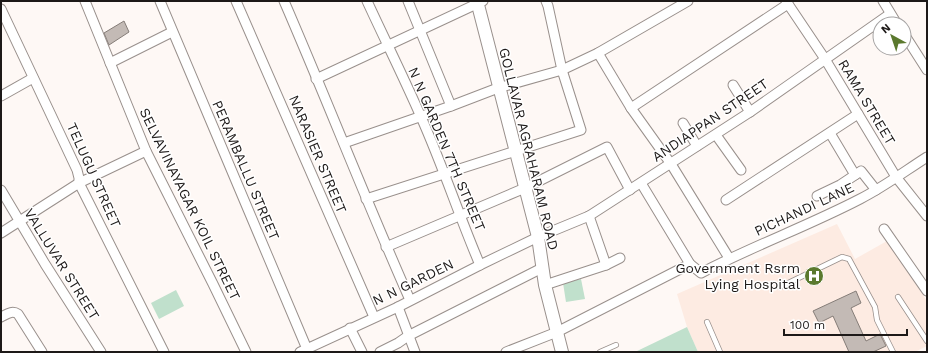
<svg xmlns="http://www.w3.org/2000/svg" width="928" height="353" font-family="'Work Sans',sans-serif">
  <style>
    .built { fill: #fdebe2 }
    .green { fill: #c0e0cc }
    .building { fill: #c3bab5; stroke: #857d78 }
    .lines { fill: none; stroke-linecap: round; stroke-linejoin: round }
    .service-casing { stroke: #99908c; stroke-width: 6 }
    .minor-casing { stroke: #99908c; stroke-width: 11 }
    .tertiary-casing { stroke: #99908c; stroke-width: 14 }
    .service { stroke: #fff; stroke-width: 4.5 }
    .minor { stroke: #fff; stroke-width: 9 }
    .tertiary { stroke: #fff; stroke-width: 12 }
    .labels { text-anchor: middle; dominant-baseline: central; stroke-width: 3; stroke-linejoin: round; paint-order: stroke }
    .street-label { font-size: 14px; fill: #1d1918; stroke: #fff }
    .poi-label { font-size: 14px; fill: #1d1918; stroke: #fff; text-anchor: end }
  </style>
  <rect width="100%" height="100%" fill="#fef8f5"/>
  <path class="built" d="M 837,224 L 855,259 L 887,241 L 927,301 L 927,346 L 915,352 L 698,352 L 687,327 L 677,294 Z"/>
  <g class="green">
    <path d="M 581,279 L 585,299 L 566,302 L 563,283 Z"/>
    <path d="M 176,290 L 184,306 L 159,319 L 151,303 Z"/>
    <path d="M 687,327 L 698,352 L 635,352 Z"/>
  </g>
  <g class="building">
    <path d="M 124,21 L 129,32 L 109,45 L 104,33 Z"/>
    <path d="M 856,291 L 861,303 L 851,308 L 866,341 L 880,334 L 886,346 L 873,352 L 849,352 L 833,316 L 819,323 L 813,311 Z"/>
  </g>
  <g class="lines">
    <defs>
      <g id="service">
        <path d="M 780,287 L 842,257 L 849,259 L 875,307 L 877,320 L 893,352"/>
        <path d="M 898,297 L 927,341"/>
        <path d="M 707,322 L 720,352"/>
        <path d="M 600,352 L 616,345"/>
      </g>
      <g id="minor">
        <path d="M 85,1 L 146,151 L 213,284 L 246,352"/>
        <path d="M 160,1 L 307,349"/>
        <path d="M 236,1 L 374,317"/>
        <path d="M 284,1 C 327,100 366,201 410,300"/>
        <path d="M 367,1 C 385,40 404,78 421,117 C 443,166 459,216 480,265"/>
        <path d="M 408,1 L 451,106"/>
        <path d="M 786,1 L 825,59 L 896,177 L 927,216"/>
        <path d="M 883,1 L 897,24"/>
        <path d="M 1,9 L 77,170 L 79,178 L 79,183 L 164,352"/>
        <path d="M 904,34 L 927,70"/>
        <path d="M 598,53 L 631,108 L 671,164 L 729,258"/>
        <path d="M 110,63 L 172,32"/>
        <path d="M 316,79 L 483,1"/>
        <path d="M 733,85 L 750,112"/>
        <path d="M 1,96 L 33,78"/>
        <path d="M 631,108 L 788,4"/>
        <path d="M 683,123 L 697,146"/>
        <path d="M 830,133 L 855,175"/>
        <path d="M 716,135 L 741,170"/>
        <path d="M 344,143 L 451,106 L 498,88 L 562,70 L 598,53 L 688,1"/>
        <path d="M 641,183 L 690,264 L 701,273 C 753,246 808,226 860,199 C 884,187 905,171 927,157"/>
        <path d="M 1,190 L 45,264 L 101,352"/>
        <path d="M 817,196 L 840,185 L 861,171 L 876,190"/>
        <path d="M 366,199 L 581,130 L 562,70 L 548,6 L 546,1"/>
        <path d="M 726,200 L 858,114"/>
        <path d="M 589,216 L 606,265"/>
        <path d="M 884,229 L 927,291"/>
        <path d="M 1,233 L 79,183 L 146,151"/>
        <path d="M 386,247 L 525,188 L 607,147 L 630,190"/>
        <path d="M 545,285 L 606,265 L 620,258"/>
        <path d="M 398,307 L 415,352"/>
        <path d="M 1,317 C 7,314 12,310 18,314 L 42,352"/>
        <path d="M 350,328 L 362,352"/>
        <path d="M 300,352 L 398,307 L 480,265 L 538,237 L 589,216 L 750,112 L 890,14"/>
        <path d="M 380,352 L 398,343 L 408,336 L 542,268"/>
        <path d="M 506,352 L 557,332 L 690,264"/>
      </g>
      <path id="tertiary" d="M 477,1 L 538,237 L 545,285 L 562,352"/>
    </defs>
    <use href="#service" class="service-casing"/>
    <use href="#minor" class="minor-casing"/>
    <use href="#tertiary" class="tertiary-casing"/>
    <use href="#service" class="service"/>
    <use href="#minor" class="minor"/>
    <use href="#tertiary" class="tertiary"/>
  </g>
  <defs>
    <symbol id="hospital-disc" viewBox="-11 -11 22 22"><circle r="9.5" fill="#5b792e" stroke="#fff"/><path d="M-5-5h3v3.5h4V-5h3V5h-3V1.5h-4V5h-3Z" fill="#fff"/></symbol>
  </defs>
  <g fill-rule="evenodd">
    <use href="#hospital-disc" x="803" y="265" width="22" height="22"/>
  </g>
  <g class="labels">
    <g class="street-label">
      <text transform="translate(867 102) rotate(59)">RAMA STREET</text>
      <text transform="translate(710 120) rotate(-34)">ANDIAPPAN STREET</text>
      <text transform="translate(447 149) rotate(67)">N N GARDEN 7TH STREET</text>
      <text transform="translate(529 149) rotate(76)">GOLLAVAR AGRAHARAM ROAD</text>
      <text transform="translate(318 154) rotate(67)">NARASIER STREET</text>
      <text transform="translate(246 170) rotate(67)">PERAMBALLU STREET</text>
      <text transform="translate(94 175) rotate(66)">TELUGU STREET</text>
      <text transform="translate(190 204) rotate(64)">SELVAVINAYAGAR KOIL STREET</text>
      <text transform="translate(804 209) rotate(-25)">PICHANDI LANE</text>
      <text transform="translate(62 264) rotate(58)">VALLUVAR STREET</text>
      <text transform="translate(413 282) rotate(-26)">N N GARDEN</text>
    </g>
    <g class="poi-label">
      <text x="800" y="268">Government Rsrm<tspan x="800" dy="16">Lying Hospital</tspan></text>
    </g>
  </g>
  <rect width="928" height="353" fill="none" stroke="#1d1918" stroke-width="4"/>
  <g transform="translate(892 36) rotate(320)"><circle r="19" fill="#ffffff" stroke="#a5a3a3"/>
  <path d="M0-3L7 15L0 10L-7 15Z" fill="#5b792e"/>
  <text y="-6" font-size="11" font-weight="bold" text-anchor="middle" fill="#1d1918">N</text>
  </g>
  <path d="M784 329v6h123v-6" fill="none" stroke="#1d1918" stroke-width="2"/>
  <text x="790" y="329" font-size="12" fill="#1d1918" stroke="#ffffff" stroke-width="3" paint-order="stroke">100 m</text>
</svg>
